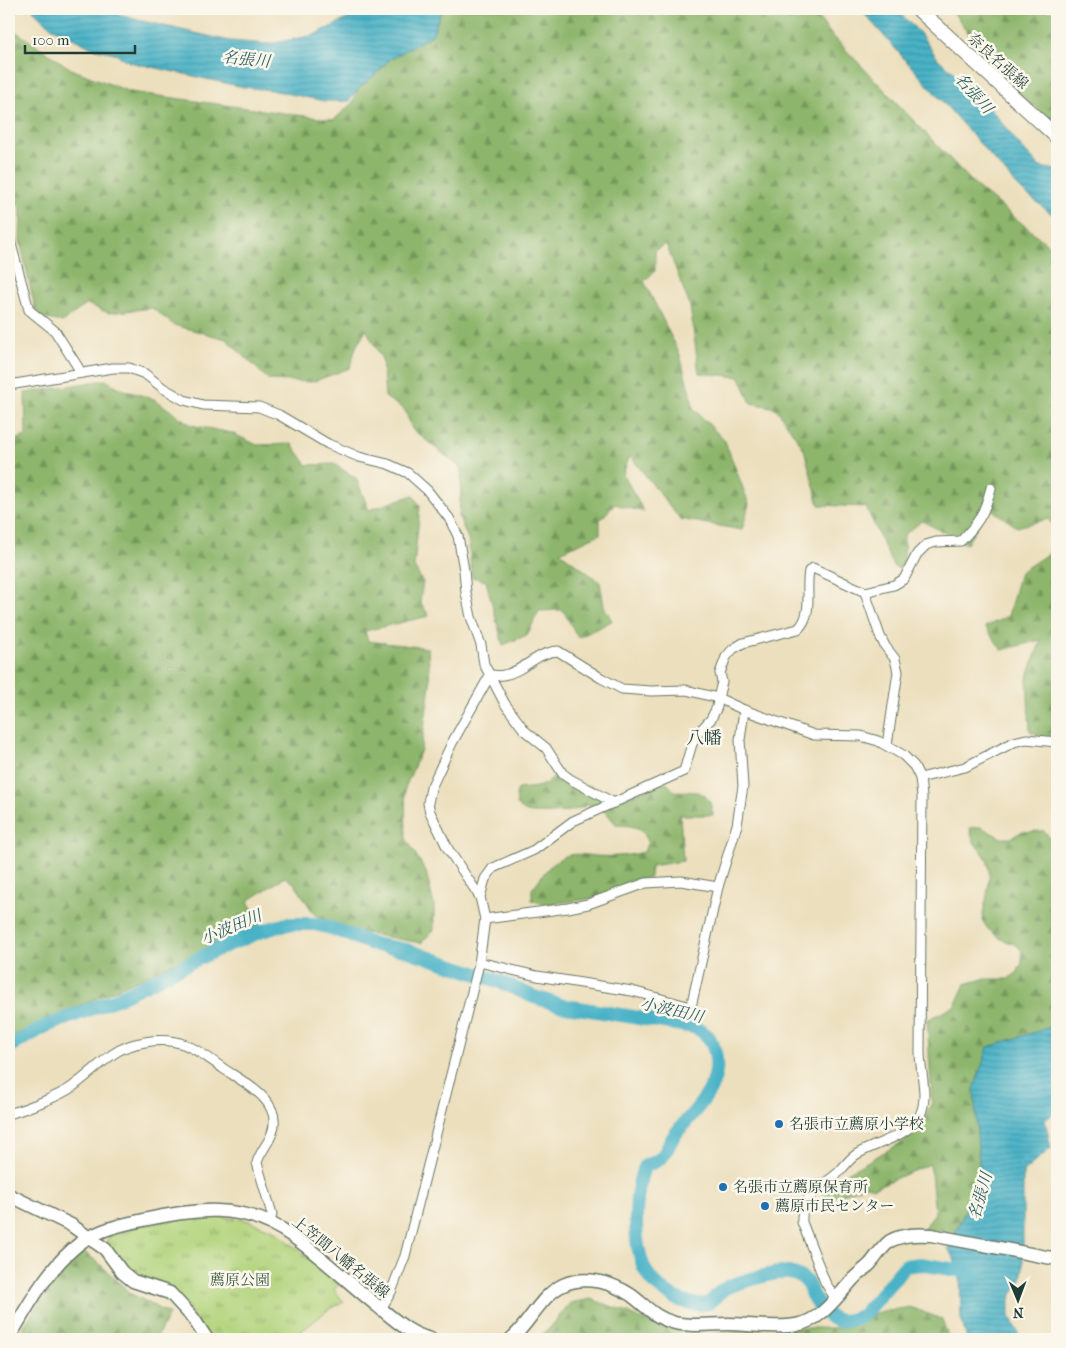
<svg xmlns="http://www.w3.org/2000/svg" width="1066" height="1348" font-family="'IM FELL French Canon','Noto Serif JP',serif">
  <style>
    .grass { fill: url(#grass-tufts); stroke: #688858 }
    .forest { fill: url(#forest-firs); stroke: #567a50 }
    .water { fill: url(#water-rules); stroke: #34787e }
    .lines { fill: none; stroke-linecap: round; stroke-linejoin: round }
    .river { stroke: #49b2c7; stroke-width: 14 }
    .minor-casing { stroke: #677664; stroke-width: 11 }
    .secondary-casing { stroke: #677664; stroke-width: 15 }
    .primary-casing { stroke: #677664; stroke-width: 16 }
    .minor { stroke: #fff; stroke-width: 9 }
    .secondary { stroke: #fff; stroke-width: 12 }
    .primary { stroke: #fff; stroke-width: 14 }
    .poi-dot { fill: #1f6fb2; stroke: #fbf7ec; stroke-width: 2 }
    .labels { text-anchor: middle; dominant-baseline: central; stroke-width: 5; stroke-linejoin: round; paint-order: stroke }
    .street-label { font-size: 15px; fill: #1f3d34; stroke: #fbf7ec }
    .poi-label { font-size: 15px; fill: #1f3d34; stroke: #fbf7ec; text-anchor: start }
    .park-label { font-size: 15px; fill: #3c5b43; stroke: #fbf7ec }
    .water-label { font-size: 16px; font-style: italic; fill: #2c6060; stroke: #fbf7ec }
    .quarter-label { font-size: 18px; fill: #1f3d34; stroke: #fbf7ec }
  </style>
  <defs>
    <pattern id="grass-tufts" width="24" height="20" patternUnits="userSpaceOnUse" patternTransform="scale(1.25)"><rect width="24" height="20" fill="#b2d47d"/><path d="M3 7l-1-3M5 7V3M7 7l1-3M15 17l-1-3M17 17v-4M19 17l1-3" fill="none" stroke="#90ad67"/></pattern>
    <pattern id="forest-firs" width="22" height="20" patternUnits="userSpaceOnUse" patternTransform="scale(1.25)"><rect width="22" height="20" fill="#8db66c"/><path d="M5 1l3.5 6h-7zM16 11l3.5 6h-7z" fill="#73955a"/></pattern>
    <pattern id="water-rules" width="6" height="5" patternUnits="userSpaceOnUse" patternTransform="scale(1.25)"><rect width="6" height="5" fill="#49b2c7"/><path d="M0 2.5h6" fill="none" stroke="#3c92a2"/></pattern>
  </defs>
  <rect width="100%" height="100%" fill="#fbf7ec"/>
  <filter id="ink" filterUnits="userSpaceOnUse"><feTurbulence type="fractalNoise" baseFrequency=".02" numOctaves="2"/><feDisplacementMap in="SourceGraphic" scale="10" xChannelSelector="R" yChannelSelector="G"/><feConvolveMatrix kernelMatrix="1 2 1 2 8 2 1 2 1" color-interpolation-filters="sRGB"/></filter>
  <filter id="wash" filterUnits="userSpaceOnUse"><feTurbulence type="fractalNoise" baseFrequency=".0096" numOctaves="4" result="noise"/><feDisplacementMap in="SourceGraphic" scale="20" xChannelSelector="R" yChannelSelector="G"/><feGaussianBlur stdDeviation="1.12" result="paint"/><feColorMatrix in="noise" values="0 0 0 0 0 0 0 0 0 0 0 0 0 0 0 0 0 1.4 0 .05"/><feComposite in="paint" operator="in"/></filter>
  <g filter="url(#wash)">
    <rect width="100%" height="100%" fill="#ecdfbd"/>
    <path class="grass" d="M 202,1216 L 243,1219 L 274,1230 L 340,1283 L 334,1290 L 344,1302 L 328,1310 L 299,1333 L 297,1339 L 210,1339 L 172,1289 L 130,1274 L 106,1244 L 109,1236 L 142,1225 Z"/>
    <g class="forest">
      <path d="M 442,9 L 812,9 L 829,32 L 976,186 L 1057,252 L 1057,530 L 1048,519 L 1017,527 L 988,507 L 967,544 L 922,521 L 904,535 L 904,571 L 893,566 L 866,507 L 819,505 L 804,449 L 776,408 L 751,403 L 740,377 L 699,373 L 690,306 L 666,244 L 655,250 L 655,271 L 644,281 L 680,355 L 694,409 L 725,441 L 749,504 L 742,530 L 680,519 L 630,456 L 623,474 L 644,512 L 615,504 L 600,520 L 600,534 L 560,552 L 600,582 L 604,606 L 612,621 L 578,638 L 563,610 L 539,611 L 527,635 L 503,645 L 486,581 L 472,577 L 468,539 L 459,517 L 462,469 L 412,429 L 405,410 L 385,397 L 382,359 L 366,329 L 356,347 L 350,368 L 312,382 L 269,380 L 226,339 L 174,325 L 152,308 L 109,313 L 87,304 L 62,322 L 37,317 L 20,241 L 21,208 L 9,198 L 9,27 L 71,69 L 130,92 L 334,120 L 353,102 L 359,88 L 376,74 L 389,60 L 432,35 Z"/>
      <path d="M 951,9 L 1035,9 L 1051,12 L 1057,9 L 1057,129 L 997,72 Z"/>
      <path d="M 105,380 L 124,390 L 154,399 L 191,425 L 232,433 L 257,445 L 292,444 L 307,465 L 334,464 L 356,478 L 369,510 L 413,495 L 420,506 L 414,567 L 423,582 L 420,601 L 429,616 L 365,631 L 368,641 L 428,648 L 430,685 L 421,750 L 405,788 L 406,838 L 426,872 L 434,905 L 434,930 L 421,943 L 349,930 L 315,915 L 294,883 L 285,877 L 248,901 L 260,924 L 9,1038 L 9,442 L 26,436 L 25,393 Z"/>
      <path d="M 1057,548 L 1057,744 L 1030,731 L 1027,679 L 1041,640 L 1002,650 L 985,627 L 1008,616 L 1020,572 Z"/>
      <path d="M 554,776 L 560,776 L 575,786 L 592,786 L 597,789 L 608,803 L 666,782 L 674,791 C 697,792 709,788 713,815 L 680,815 L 683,861 L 651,866 L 650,877 L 627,882 L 615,892 L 598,898 L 548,904 L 543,904 L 532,900 L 532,889 C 540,879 547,867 558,860 C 570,851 583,855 596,856 C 612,857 628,856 644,852 L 648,841 C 640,825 633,826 617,825 C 606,813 603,806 586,805 C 576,813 540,815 527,812 C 524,811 520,808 517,805 L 516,794 L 518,789 C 535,787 542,789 554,776 Z"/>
      <path d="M 981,827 L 1001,838 L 1011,838 L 1021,832 L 1044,831 L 1057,846 L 1057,1025 L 988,1047 L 979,1164 L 980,1179 L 955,1233 L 923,1229 L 935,1213 L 930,1164 L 873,1188 L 867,1185 L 832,1198 L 817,1202 L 840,1177 L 906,1140 L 922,1122 L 932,1102 L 927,1020 L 955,1006 L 965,984 L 983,979 L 1008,979 L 1017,973 L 1022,963 L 1022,952 L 1020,948 L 1012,943 L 1006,942 L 997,936 L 988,929 L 982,920 C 985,901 994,876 986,858 C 985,854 981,852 979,849 C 973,842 971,836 970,828 Z"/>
      <path d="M 83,1251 L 100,1264 L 130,1293 L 169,1314 L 156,1339 L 16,1339 L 53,1280 Z"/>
      <path d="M 591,1299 L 624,1311 L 651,1324 L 709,1334 L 805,1328 L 847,1328 L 875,1313 L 910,1307 L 942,1319 L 949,1339 L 536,1339 L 549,1329 L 570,1303 Z"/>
    </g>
    <g class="water">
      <path d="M 32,9 L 102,9 L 134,19 L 230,41 L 269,44 L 314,35 L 359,13 L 365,9 L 442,9 L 432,35 L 389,60 L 376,74 L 359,88 L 349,101 L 324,101 L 271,90 L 243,87 L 129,62 L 114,53 L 92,48 L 51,27 Z"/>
      <path d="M 860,9 L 895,9 L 920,33 L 938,59 L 960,77 L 990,108 L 1021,147 L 1040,167 L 1057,170 L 1057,218 L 1021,190 Z"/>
      <path d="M 1057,1025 L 1057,1111 L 1045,1120 L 1051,1148 L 1023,1172 L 1023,1268 L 1021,1279 L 1010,1299 L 1010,1316 L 1021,1339 L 967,1339 L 961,1319 L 960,1271 L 948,1248 L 980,1179 L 974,1089 L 988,1047 Z"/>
    </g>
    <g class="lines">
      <path class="river" d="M 9,1047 L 46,1026 L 114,1000 L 218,949 L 262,931 L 287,924 L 315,924 L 331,928 L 372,944 L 406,950 L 498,981 L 534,997 L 560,1005 L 694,1027 C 705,1032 710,1037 714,1049 C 725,1085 697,1107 677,1132 C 670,1139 668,1151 661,1158 C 656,1162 649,1164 644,1167 C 634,1194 633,1238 643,1265 C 651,1286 679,1306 703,1304 C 712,1304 714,1297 720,1292 C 731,1283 776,1271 789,1273 C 794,1274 802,1277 806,1281 C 809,1284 810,1291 812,1295 C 825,1318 837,1328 863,1315 L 905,1266 L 920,1264 L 976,1273"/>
    </g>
  </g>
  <g filter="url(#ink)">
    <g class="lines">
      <defs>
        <g id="minor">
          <path d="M 9,237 L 29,310 L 55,331 L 81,372"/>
          <path d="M 9,385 L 113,368 L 129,368 L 145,374 L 163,388 L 184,400 L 203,405 L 259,407 L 279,415 L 328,444 L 359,457 L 388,464 L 408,473 L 427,490 L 449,518 L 458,536 L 464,570 L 466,593 L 471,617 L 481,645 L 484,664 L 505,704 L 525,731 L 546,748 L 563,774 L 570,779 L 614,803"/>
          <path d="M 865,592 L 880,636 L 885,646 L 895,659 L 898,672 L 887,745"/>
          <path d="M 490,675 C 494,675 499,676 503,675 C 522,673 536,652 558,651 L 601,678 L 622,689 L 651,691 L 686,690 L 718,698 L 744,710 L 814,735 L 861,736 L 878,741 L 903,755 L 914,766 L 920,778 L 922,797 C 921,882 921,967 920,1052 C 920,1072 929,1096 920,1115 C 910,1136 875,1143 857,1154 C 849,1159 844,1167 838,1173 C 821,1187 800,1197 802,1222 L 825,1282 L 836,1300"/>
          <path d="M 920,778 L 965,767 L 1014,742 L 1026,739 L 1057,742"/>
          <path d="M 480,897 L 485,879 L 493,868 L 534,850 L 573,821 L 684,771 L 692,744 L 698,733 L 711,719 L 717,707 L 718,698 L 722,682 L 720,673 L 726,657 L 733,649 L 743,643 L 798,629 C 814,614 805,590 809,571 L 813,568 L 865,592 L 894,585 L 904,579 L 917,554 L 926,545 L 936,542 L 961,541 C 979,522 984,514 991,488"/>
          <path d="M 485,919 L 568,908 L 588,904 L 646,883 L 681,881 L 718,887"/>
          <path d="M 479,962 L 537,976 L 632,991 L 691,1007 L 718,887 L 737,825 L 743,786 L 740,740 L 744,710"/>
          <path d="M 9,1114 C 25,1109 58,1097 72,1087 C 86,1077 99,1064 113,1054 C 123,1047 133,1044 145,1042 C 181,1036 196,1049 224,1069 C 245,1083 284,1102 272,1133 C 269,1143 259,1153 257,1163 L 272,1214 L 270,1223"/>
          <path d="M 381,1309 L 391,1292 L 405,1256 L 479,964 L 485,919 L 480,897 L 448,849 L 430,812 L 428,803 L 431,788 L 452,743 L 490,675"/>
        </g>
        <g id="secondary">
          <path d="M 9,1195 L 71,1225 L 105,1249 L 122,1272 L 133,1281 L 170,1293 L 193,1318 L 207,1339"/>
          <path d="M 9,1338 C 28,1306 45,1273 73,1249 C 91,1232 115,1226 139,1221 C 192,1209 244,1201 292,1236 C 323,1258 350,1284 380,1308 C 396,1321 410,1334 431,1339"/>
          <path d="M 511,1339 C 530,1323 540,1296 563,1285 C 585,1275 611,1282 631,1295 C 647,1307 655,1318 675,1323 C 693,1327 709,1324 728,1324 C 750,1324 774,1329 796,1325 C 821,1321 837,1297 853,1279 C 859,1273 865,1269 870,1264 C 877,1256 882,1247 890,1241 C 903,1234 917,1234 931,1235 L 1057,1259"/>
        </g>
        <path id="primary" d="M 918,9 L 1057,137"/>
      </defs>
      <use href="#minor" class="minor-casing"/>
      <use href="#secondary" class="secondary-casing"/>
      <use href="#primary" class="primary-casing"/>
      <use href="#minor" class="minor"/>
      <use href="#secondary" class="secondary"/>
      <use href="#primary" class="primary"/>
    </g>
  </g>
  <g class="poi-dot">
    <circle cx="779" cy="1124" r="5"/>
    <circle cx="723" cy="1187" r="5"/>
    <circle cx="765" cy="1206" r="5"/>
  </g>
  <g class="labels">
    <g class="street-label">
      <text transform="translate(998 61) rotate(42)">奈良名張線</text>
      <text transform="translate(341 1257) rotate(39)">上笠間八幡名張線</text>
    </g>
    <g class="poi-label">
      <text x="789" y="1124">名張市立薦原小学校</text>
      <text x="733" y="1187">名張市立薦原保育所</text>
      <text x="775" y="1206">薦原市民センター</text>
    </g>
    <g class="park-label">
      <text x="240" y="1280">薦原公園</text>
    </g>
    <g class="water-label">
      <text transform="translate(246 59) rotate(6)">名張川</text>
      <text transform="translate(974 93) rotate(48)">名張川</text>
      <text transform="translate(231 927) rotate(-23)">小波田川</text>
      <text transform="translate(672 1010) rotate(13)">小波田川</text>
      <text transform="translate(980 1196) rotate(-74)">名張川</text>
    </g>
    <g class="quarter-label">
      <text x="704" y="738">八幡</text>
    </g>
  </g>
  <rect width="1066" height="1348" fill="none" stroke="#fbf7ec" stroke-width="30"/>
  <g transform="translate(1018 1300) rotate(179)" stroke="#fbf7ec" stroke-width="4" paint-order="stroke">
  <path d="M0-4L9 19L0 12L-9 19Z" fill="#1f3d34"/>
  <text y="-8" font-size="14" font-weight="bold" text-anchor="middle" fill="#1f3d34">N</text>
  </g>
  <path d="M25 45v8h110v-8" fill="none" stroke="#1f3d34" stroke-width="2.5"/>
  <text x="32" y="45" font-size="15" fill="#1f3d34" stroke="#fbf7ec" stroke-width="4" paint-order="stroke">100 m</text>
</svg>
